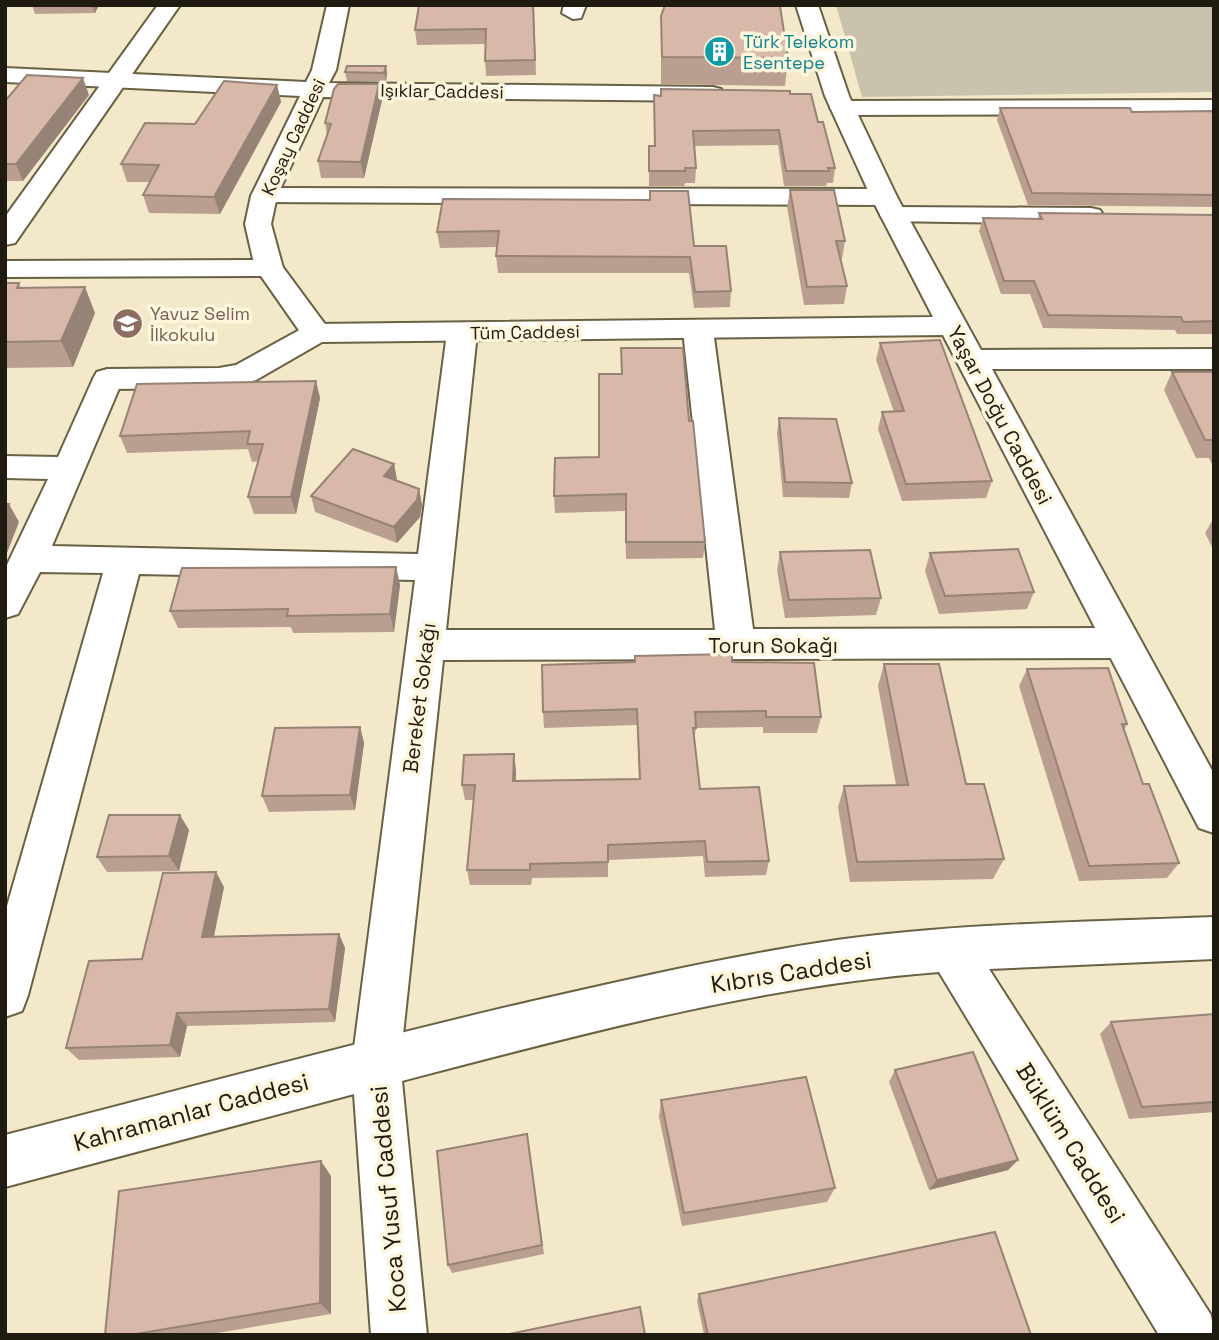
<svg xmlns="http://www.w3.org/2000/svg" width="1219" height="1340" font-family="'Space Grotesk',sans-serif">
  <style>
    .green { fill: #c9c2ad }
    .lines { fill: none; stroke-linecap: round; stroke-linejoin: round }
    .minor-casing { stroke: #6a6145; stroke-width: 4 }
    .tertiary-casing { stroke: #6a6145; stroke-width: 4 }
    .minor { fill: #fff; fill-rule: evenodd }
    .tertiary { fill: #fff; fill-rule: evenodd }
    .wall { fill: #ba9f91 }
    .shaded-wall { fill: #978276 }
    .building { fill: #d8b9a9; stroke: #978276; stroke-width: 2 }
    .labels { text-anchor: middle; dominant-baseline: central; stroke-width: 7; stroke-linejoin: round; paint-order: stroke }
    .far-culture-label { font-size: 18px; fill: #0d838f; stroke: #fef6dc; text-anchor: start }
    .far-street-label { font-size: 18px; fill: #1f1b10; stroke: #fef6dc }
    .far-education-label { font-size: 18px; fill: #785e54; stroke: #fef6dc; text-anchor: start }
    .street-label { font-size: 21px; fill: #1f1b10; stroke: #fef6dc }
    .near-street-label { font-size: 24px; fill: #1f1b10; stroke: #fef6dc }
  </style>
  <rect width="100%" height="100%" fill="#f3e8c9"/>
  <path class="green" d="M 836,5 L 1214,5 L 1214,92 L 862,97 Z"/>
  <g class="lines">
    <defs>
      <g id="minor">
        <path d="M 158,5 L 180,5 L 15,243 L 5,245 L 5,217 Z"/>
        <path d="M 564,5 L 586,5 L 581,18 L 573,19 L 562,13 Z"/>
        <path d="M 1214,100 L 1214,114 L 842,115 L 834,113 L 830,108 L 834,103 L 842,101 Z"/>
        <path d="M 264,188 L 884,189 L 893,191 L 897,197 L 893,203 L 884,205 L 255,202 L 251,196 L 255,190 Z"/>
        <path d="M 893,207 L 1091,208 L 1100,210 L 1104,216 L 1100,222 L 1091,224 L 884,221 L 880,215 L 884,209 Z"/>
        <path d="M 269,260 L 279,262 L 327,327 L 331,333 L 327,339 L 316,342 L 305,339 L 261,276 L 5,277 L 5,261 Z"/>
        <path d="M 698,321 L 709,324 L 713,330 L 753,629 L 1121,628 L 1134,633 L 1140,643 L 1134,653 L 1121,658 L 443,660 L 400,1063 L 393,1080 L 376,1087 L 359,1080 L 352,1063 L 415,580 L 139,574 L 28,995 L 22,1011 L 5,1017 L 5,913 L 103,573 L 40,572 L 18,614 L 5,618 L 5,569 L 48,479 L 5,478 L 5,456 L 58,457 L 93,379 L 97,372 L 108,369 L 119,372 L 123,379 L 52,546 L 418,554 L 447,333 L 451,327 L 462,324 L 473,327 L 477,333 L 446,630 L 715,630 L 683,330 L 687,324 Z"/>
      </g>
      <g id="tertiary">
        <path d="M 327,5 L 349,5 L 336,70 L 329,83 L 713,87 L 721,89 L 725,94 L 721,99 L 713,101 L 323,97 L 277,196 L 271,224 L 283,268 L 279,274 L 269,276 L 259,274 L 255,268 L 245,224 L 251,196 L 300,96 L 5,82 L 5,68 L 306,82 L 312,70 Z"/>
        <path d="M 796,5 L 818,5 L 849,96 L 897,197 L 981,350 L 1214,349 L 1214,369 L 992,369 L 1214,774 L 1214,833 L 1199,828 L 943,335 L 322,342 L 256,380 L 245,383 L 219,388 L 108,389 L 97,386 L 93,379 L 97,372 L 108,369 L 219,368 L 236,365 L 305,327 L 316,324 L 933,317 L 871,197 L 825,96 Z"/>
        <path d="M 1214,917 L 1214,959 L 989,969 L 1211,1315 L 1214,1335 L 1159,1335 L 939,972 C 757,986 578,1035 402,1081 L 427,1335 L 371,1335 L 354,1094 L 5,1187 L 5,1135 C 181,1090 356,1042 533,1001 C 634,978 735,955 837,940 C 962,923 1088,922 1214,917 Z"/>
      </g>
    </defs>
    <use href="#minor" class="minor-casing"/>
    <use href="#tertiary" class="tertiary-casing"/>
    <use href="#minor" class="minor"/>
    <use href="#tertiary" class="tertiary"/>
  </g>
  <g class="wall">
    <path d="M 32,5 L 99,5 L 95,13 L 35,14 Z"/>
    <path d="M 534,5 L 536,75 L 486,76 L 485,61 L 485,44 L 417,45 L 415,30 Z"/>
    <path d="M 661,16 L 788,58 L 785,86 L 661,84 Z"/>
    <path d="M 386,66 L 387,74 L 386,81 L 347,81 L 345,72 Z"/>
    <path d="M 379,84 L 382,100 L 364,178 L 321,178 L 318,161 L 327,135 L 325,123 Z"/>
    <path d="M 277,85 L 281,102 L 220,214 L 149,213 L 143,195 L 150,182 L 127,182 L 121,164 L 195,124 Z"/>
    <path d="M 790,94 L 818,122 L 835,168 L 833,183 L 827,183 L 826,186 L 784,186 L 778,145 L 695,146 L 696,168 L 695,183 L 685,183 L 684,186 L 649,186 L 649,146 L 654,146 L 654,95 Z"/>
    <path d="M 89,95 L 23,181 L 5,181 L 5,101 Z"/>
    <path d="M 1000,108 L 1132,112 L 1214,111 L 1214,207 L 1028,205 L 997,120 Z"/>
    <path d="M 790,190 L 845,241 L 842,259 L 840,259 L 847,286 L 844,304 L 804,305 L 787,207 Z"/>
    <path d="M 443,199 L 694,246 L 731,291 L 730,307 L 694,308 L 689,273 L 498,273 L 496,256 L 497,247 L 440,248 L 437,232 Z"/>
    <path d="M 1039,213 L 1214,215 L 1214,334 L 1177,334 L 1175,330 L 1043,328 L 1030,294 L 1001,294 L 979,231 L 983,218 L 1038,219 Z"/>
    <path d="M 5,283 L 19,283 L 21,288 L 95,313 L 73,367 L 5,368 Z"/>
    <path d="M 880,343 L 992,481 L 986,498 L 902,501 L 878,429 L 882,412 L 894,412 L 876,360 Z"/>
    <path d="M 621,348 L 689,421 L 705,542 L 703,558 L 626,559 L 625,511 L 555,513 L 554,496 L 599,457 L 621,374 Z"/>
    <path d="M 1172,372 L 1214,372 L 1214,468 L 1209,458 L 1196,458 L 1164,390 Z"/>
    <path d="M 316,381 L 320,398 L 296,514 L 254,514 L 248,497 L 258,461 L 252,462 L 248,449 L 127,453 L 120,436 Z"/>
    <path d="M 779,418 L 852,483 L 849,498 L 783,497 L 777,433 Z"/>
    <path d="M 394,464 L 397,481 L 419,489 L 422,505 L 420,517 L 397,543 L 315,512 L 311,496 Z"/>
    <path d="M 1214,518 L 1214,551 L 1205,533 Z"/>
    <path d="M 780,552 L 881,598 L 876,615 L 785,618 L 777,570 Z"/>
    <path d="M 930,553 L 1034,592 L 1027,609 L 939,614 L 925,571 Z"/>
    <path d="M 396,567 L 400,585 L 394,632 L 293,633 L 291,627 L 178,628 L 170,611 Z"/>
    <path d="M 732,662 L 821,717 L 817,733 L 763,733 L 763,727 L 696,728 L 694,741 L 700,789 L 769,861 L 766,875 L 705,877 L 703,856 L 608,860 L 608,877 L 532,878 L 531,885 L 470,885 L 467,870 L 474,800 L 465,800 L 462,785 L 516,770 L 516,781 L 639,779 L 637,725 L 544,728 L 543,712 Z"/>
    <path d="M 884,664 L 966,784 L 1004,859 L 993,879 L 850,882 L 838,807 L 844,786 L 896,785 L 878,686 Z"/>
    <path d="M 1027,669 L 1127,724 L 1124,730 L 1143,784 L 1179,863 L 1167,878 L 1079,881 L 1019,686 Z"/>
    <path d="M 360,727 L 364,743 L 355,810 L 269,812 L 262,796 Z"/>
    <path d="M 189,830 L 179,871 L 107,872 L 97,857 Z"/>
    <path d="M 224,887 L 213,937 L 339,934 L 345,948 L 335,1022 L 187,1026 L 180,1057 L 79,1060 L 66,1048 L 142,959 Z"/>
    <path d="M 1214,1014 L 1214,1112 L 1129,1119 L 1100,1034 L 1111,1022 Z"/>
    <path d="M 895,1070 L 1018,1160 L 1008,1170 L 929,1190 L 889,1082 Z"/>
    <path d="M 661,1100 L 835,1188 L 827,1202 L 682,1226 L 659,1117 Z"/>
    <path d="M 529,1144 L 544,1254 L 452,1273 L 448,1265 Z"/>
    <path d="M 331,1176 L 331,1314 L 205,1335 L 105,1335 Z"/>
    <path d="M 699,1294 L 1031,1335 L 704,1335 L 697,1301 Z"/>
  </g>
  <g class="shaded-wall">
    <path d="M 92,5 L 99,5 L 95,13 Z"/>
    <path d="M 386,66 L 387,74 L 386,81 L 384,73 Z"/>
    <path d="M 83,78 L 89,95 L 23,181 L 16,164 Z"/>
    <path d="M 379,84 L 382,100 L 364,178 L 361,162 Z"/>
    <path d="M 277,85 L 281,102 L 220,214 L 214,197 Z"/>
    <path d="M 85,287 L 95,313 L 73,367 L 61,341 Z"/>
    <path d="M 316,381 L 320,398 L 296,514 L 291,497 Z"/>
    <path d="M 394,464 L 397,480 L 388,492 L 384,476 Z"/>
    <path d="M 419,489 L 422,505 L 420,517 L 397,543 L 394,527 Z"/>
    <path d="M 9,504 L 19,522 L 5,558 L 5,514 Z"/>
    <path d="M 396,567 L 400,585 L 394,632 L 390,614 Z"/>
    <path d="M 360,727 L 364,743 L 355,810 L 350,795 Z"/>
    <path d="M 514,754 L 516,770 L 515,796 L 513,781 Z"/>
    <path d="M 180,815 L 189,830 L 179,871 L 169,856 Z"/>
    <path d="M 216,872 L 224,887 L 211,951 L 202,937 Z"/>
    <path d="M 339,934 L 345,948 L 335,1022 L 329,1009 Z"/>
    <path d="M 177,1013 L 187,1026 L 180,1057 L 170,1045 Z"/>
    <path d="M 1018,1160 L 1008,1170 L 929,1190 L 937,1180 Z"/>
    <path d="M 321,1161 L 331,1176 L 331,1314 L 320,1303 Z"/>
  </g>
  <g class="building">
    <path d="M 419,5 L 533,5 L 535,60 L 485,61 L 486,29 L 415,30 Z"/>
    <path d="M 665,5 L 780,6 L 788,58 L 662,57 L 661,16 Z"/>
    <path d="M 347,66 L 386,66 L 384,73 L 345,72 Z"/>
    <path d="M 27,75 L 83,78 L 16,164 L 5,164 L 5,101 Z"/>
    <path d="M 224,81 L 277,85 L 214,197 L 143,195 L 159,165 L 121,164 L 145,123 L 195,124 Z"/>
    <path d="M 338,84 L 379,84 L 361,162 L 318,161 L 331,124 L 325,123 L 334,89 Z"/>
    <path d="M 661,89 L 790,91 L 790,94 L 811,94 L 818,122 L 823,122 L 835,168 L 828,168 L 829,171 L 786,171 L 779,130 L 693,131 L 696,168 L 685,168 L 685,171 L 649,171 L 649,146 L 655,146 L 654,95 L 661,96 Z"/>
    <path d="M 1000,108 L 1130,108 L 1132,112 L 1214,111 L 1214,195 L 1032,193 Z"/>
    <path d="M 790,190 L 834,190 L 845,241 L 836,241 L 847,286 L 807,287 Z"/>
    <path d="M 650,191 L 688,191 L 694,246 L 726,246 L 731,291 L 695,292 L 690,257 L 496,256 L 499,231 L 437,232 L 443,199 L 650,200 Z"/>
    <path d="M 1039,213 L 1214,215 L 1214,321 L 1183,322 L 1181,317 L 1048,315 L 1034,281 L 1004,281 L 983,218 L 1042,219 Z"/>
    <path d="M 5,283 L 19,283 L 17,288 L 85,287 L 61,341 L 5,342 Z"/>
    <path d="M 940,340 L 992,481 L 906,484 L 882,412 L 904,411 L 880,343 Z"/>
    <path d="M 621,348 L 683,348 L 689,421 L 693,421 L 705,542 L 626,542 L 626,494 L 554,496 L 555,458 L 599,457 L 599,374 L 622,374 Z"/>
    <path d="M 1172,372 L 1214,372 L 1214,440 L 1205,440 Z"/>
    <path d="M 316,381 L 291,497 L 248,497 L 263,444 L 247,444 L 250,431 L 120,436 L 137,384 Z"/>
    <path d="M 779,418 L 836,419 L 852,483 L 785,482 Z"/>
    <path d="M 353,449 L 394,464 L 384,476 L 419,489 L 417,500 L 394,527 L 311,496 Z"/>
    <path d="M 5,504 L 9,504 L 5,514 Z"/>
    <path d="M 1018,549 L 1034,592 L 945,596 L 930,553 Z"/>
    <path d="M 870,550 L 881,598 L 789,600 L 780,552 Z"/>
    <path d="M 396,567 L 390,614 L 287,616 L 288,609 L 170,611 L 182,568 Z"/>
    <path d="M 732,654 L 732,662 L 814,663 L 821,717 L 766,717 L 766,711 L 695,712 L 696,728 L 693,728 L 700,789 L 759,787 L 769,861 L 707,862 L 705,841 L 608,845 L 608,862 L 530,864 L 530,870 L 467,870 L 475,785 L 462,785 L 464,755 L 514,754 L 513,781 L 640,779 L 637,709 L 543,712 L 542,665 L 635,662 L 635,656 Z"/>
    <path d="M 884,664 L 939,664 L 966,784 L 984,784 L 1004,859 L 857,862 L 844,786 L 908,785 Z"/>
    <path d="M 1108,668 L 1127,724 L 1122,724 L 1143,784 L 1149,784 L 1179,863 L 1089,866 L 1027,669 Z"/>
    <path d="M 360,727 L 350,795 L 262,796 L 275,728 Z"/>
    <path d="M 109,815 L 180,815 L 169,856 L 97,857 Z"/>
    <path d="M 216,872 L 202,937 L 339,934 L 329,1009 L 177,1013 L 170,1045 L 66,1048 L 89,961 L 142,959 L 163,873 Z"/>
    <path d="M 1214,1014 L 1214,1102 L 1142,1107 L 1111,1022 Z"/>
    <path d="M 973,1052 L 1018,1160 L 937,1180 L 895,1070 Z"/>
    <path d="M 806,1077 L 835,1188 L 684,1213 L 661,1100 Z"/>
    <path d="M 527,1134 L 542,1245 L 448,1265 L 437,1151 Z"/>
    <path d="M 321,1161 L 320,1303 L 130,1335 L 105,1335 L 119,1191 Z"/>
    <path d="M 995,1232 L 1031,1335 L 708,1335 L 699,1294 Z"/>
    <path d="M 640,1307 L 645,1335 L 504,1335 Z"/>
  </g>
  <defs>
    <symbol id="building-disc" viewBox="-11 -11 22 22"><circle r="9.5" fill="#0f9aa8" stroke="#fef6dc"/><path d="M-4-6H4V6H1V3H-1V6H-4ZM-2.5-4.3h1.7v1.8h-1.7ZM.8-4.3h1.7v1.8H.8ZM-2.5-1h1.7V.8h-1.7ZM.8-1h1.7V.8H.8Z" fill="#fff"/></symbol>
    <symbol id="school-disc" viewBox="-11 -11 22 22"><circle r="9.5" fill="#8d6e63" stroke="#fef6dc"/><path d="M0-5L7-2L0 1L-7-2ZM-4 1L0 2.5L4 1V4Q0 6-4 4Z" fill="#fff"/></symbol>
  </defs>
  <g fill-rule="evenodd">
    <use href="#building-disc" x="702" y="34" width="35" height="35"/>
    <use href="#school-disc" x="110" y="306" width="35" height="35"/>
  </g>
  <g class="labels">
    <g class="far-culture-label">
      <text x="743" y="41">Türk Telekom<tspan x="743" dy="21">Esentepe</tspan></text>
    </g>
    <g class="far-street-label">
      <text transform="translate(442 91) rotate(1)">Işıklar Caddesi</text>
      <text transform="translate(293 137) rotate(-65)">Koşay Caddesi</text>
      <text transform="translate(525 332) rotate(-1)">Tüm Caddesi</text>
    </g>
    <g class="far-education-label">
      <text x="150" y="313">Yavuz Selim<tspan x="150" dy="21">İlkokulu</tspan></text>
    </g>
    <g class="street-label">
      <text transform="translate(1000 415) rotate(62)">Yaşar Doğu Caddesi</text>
      <text x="773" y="645">Torun Sokağı</text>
      <text transform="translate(419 698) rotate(-83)">Bereket Sokağı</text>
    </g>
    <g class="near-street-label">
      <text transform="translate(791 972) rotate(-9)">Kıbrıs Caddesi</text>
      <text transform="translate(191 1112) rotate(-15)">Kahramanlar Caddesi</text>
      <text transform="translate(1071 1143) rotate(58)">Büklüm Caddesi</text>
      <text transform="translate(388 1199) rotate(-95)">Koca Yusuf Caddesi</text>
    </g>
  </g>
  <rect width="1219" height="1340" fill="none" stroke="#1f1b10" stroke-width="14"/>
</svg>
